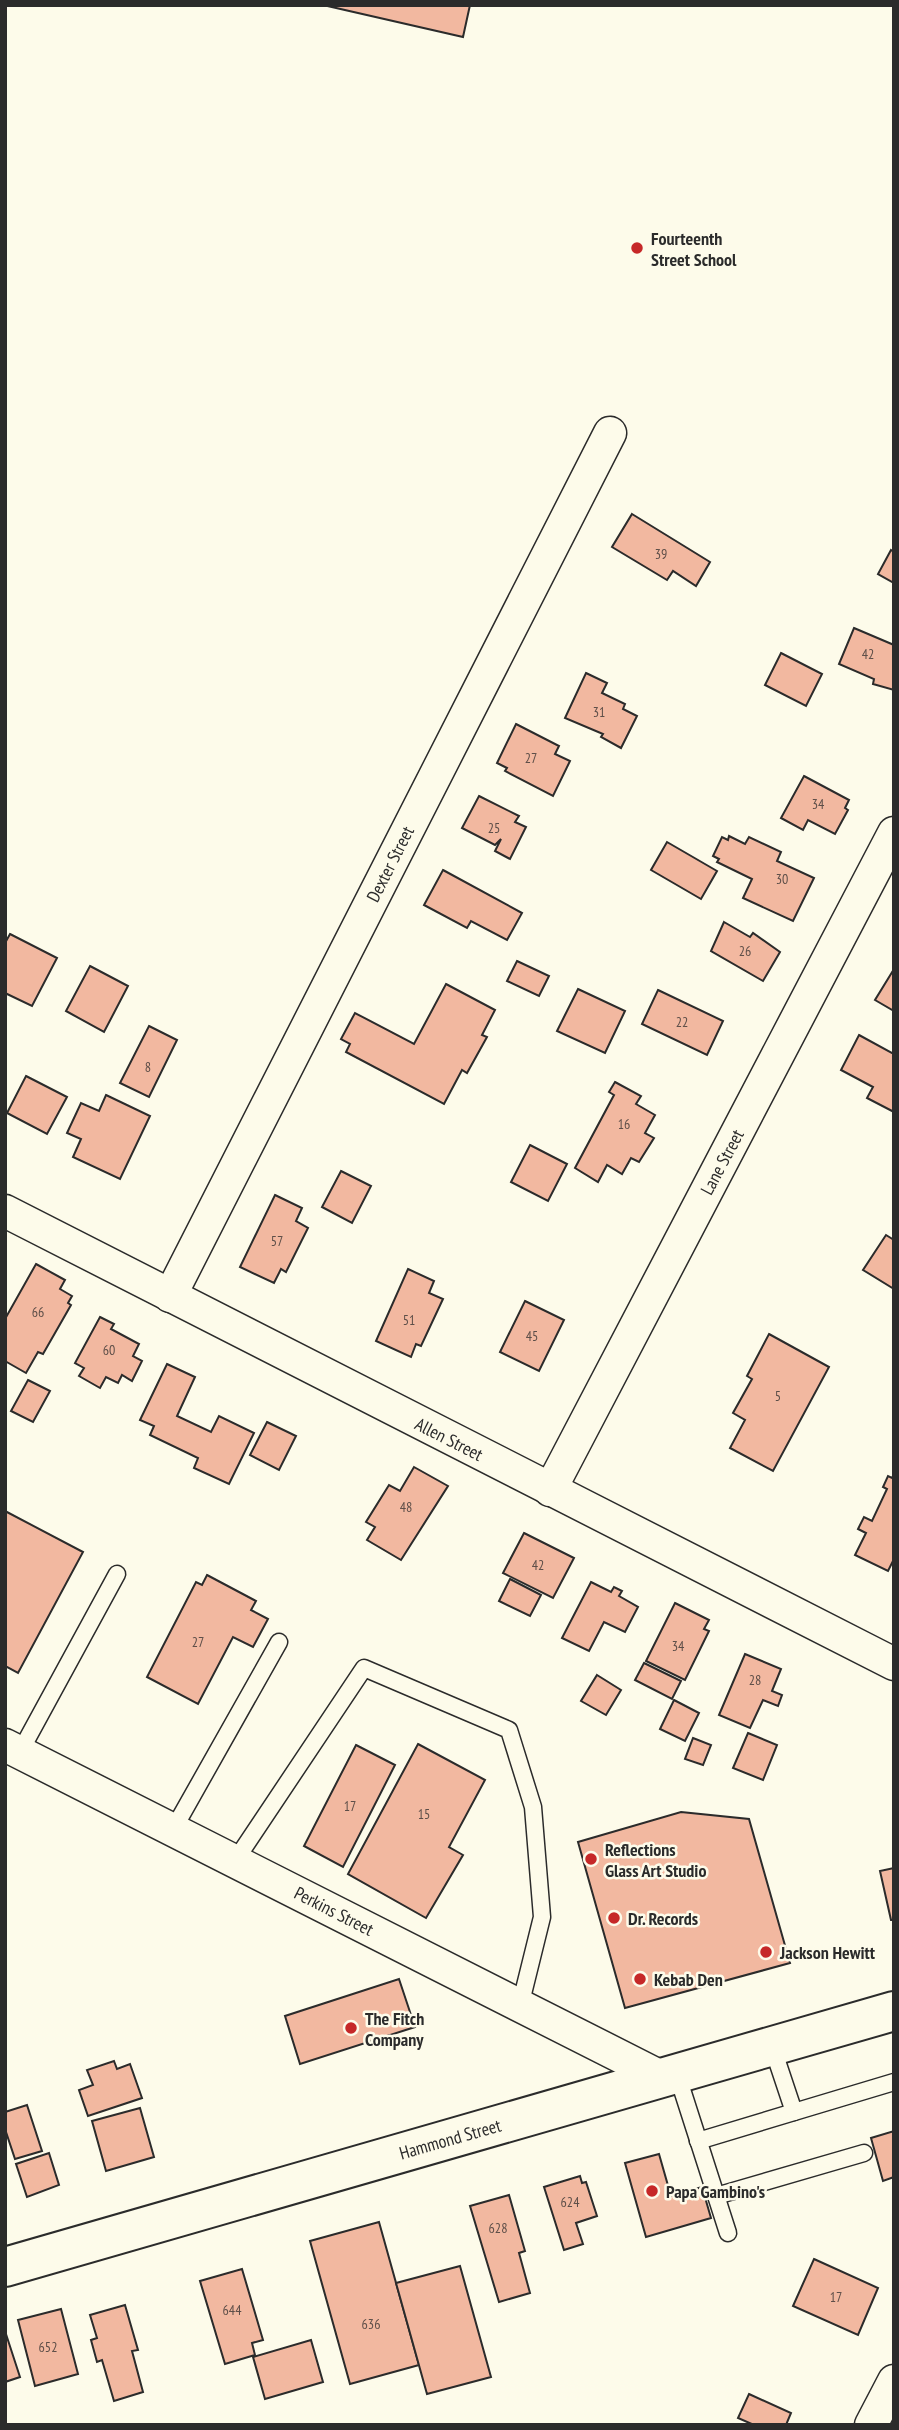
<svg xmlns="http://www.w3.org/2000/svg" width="899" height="2430" font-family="'PT Sans Narrow',sans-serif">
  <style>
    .building { fill: #f2b8a0; stroke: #2b2b2b; stroke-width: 2 }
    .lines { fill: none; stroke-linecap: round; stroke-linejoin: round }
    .service-casing { stroke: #2b2b2b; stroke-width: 19 }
    .minor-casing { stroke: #2b2b2b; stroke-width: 35 }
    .primary-casing { stroke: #2b2b2b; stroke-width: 42 }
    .service { stroke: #fdfbea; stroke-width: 16 }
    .minor { stroke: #fdfbea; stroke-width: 32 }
    .primary { stroke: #fdfbea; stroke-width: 38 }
    .poi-dot { fill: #c62828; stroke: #fdfbea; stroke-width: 2.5 }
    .labels { text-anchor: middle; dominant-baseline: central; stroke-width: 5; stroke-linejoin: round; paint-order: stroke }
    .number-label { font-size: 14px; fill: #5d4e48 }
    .poi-label { font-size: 18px; font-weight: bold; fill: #2b2b2b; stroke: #fdfbea; text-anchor: start }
    .street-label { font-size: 18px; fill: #2b2b2b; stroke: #fdfbea }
  </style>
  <rect width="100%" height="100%" fill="#fdfbea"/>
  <g class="building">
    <path d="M 323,5 L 470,5 L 463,37 Z"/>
    <path d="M 632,514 L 710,562 L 696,586 L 673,571 L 667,580 L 612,547 Z"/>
    <path d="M 891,550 L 894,552 L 894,583 L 878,574 Z"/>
    <path d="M 854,628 L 894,645 L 894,690 L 873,684 L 874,679 L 839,664 Z"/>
    <path d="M 781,653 L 822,674 L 806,706 L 765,685 Z"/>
    <path d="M 586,673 L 607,683 L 602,693 L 625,704 L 623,709 L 637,716 L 621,748 L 601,737 L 603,734 L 565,718 Z"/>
    <path d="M 516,724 L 559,746 L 555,754 L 570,761 L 553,796 L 505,771 L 507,768 L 497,763 Z"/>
    <path d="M 804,776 L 849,800 L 845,808 L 848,810 L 835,834 L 808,820 L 803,830 L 781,818 Z"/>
    <path d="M 479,796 L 519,816 L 515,822 L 526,827 L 510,859 L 495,851 L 501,839 L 495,845 L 462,828 Z"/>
    <path d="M 729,836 L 745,844 L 749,837 L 781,852 L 777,861 L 814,878 L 793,921 L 743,898 L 752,879 L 717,862 L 719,859 L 713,856 L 722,837 L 728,840 Z"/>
    <path d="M 667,842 L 717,871 L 701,899 L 651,870 Z"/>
    <path d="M 443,870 L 522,913 L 507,940 L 471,921 L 467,928 L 424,905 Z"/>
    <path d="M 724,922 L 750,937 L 753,933 L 780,952 L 763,981 L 711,951 Z"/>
    <path d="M 10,934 L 57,958 L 32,1006 L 5,993 L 5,943 Z"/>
    <path d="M 517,961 L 549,976 L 539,996 L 507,981 Z"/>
    <path d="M 90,966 L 128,986 L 104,1032 L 66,1011 Z"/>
    <path d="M 894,969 L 894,1011 L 875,1000 Z"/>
    <path d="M 446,984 L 495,1010 L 482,1035 L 487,1037 L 467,1073 L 462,1070 L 444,1104 L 346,1052 L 350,1044 L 341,1039 L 355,1013 L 414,1044 Z"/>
    <path d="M 578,989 L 625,1011 L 605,1053 L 557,1031 Z"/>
    <path d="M 658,990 L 723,1021 L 707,1055 L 642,1024 Z"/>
    <path d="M 149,1026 L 177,1040 L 149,1097 L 120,1083 Z"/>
    <path d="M 859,1035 L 894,1054 L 894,1112 L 867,1098 L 873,1087 L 841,1070 Z"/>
    <path d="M 26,1076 L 67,1097 L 47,1134 L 7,1113 Z"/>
    <path d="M 615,1082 L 641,1096 L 636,1104 L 655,1115 L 645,1133 L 654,1138 L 639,1162 L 631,1158 L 622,1174 L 607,1165 L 598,1182 L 575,1168 L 614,1095 L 609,1092 Z"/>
    <path d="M 106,1095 L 150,1116 L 120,1179 L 73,1157 L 81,1139 L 67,1133 L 81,1103 L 99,1111 Z"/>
    <path d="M 530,1145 L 567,1164 L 548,1201 L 511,1182 Z"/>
    <path d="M 341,1171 L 371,1186 L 352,1223 L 322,1207 Z"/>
    <path d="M 275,1195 L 302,1208 L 296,1221 L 308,1228 L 286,1272 L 281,1269 L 274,1283 L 240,1267 Z"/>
    <path d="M 886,1235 L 894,1240 L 894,1289 L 863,1270 Z"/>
    <path d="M 36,1264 L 65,1280 L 60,1289 L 72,1296 L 68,1303 L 71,1305 L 43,1354 L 38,1352 L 26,1373 L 5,1361 L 5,1319 Z"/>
    <path d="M 408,1269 L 434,1281 L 429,1293 L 443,1299 L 421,1346 L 416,1344 L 411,1357 L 376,1341 Z"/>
    <path d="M 525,1301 L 564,1320 L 539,1371 L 500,1352 Z"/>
    <path d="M 100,1317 L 114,1324 L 111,1329 L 139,1344 L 133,1356 L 142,1361 L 132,1381 L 122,1375 L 118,1383 L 106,1377 L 100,1388 L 79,1376 L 84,1368 L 75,1363 Z"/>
    <path d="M 769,1334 L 829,1367 L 773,1471 L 730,1448 L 745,1420 L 733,1413 L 752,1379 L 747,1376 Z"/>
    <path d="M 167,1364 L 195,1377 L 177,1416 L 211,1432 L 219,1416 L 254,1433 L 229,1484 L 194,1468 L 198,1458 L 150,1435 L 154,1426 L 140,1420 Z"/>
    <path d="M 28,1380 L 50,1391 L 33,1422 L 11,1411 Z"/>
    <path d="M 267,1422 L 296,1436 L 279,1470 L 250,1455 Z"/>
    <path d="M 414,1467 L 448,1486 L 401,1560 L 367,1540 L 375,1527 L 366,1522 L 389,1485 L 400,1491 Z"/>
    <path d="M 894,1474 L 894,1559 L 888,1571 L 855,1555 L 866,1533 L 858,1529 L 864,1517 L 872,1521 L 887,1489 L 883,1487 L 888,1476 L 892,1478 Z"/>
    <path d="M 5,1511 L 83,1552 L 18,1673 L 5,1666 Z"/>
    <path d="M 524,1533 L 574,1558 L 553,1598 L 503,1573 Z"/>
    <path d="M 207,1575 L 256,1601 L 251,1610 L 268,1619 L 253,1647 L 233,1637 L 198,1704 L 147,1677 L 196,1582 L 202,1585 Z"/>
    <path d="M 510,1579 L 541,1595 L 530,1616 L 499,1601 Z"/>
    <path d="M 591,1582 L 611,1592 L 614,1587 L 622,1591 L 619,1596 L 638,1607 L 625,1632 L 604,1622 L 589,1651 L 562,1638 Z"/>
    <path d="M 675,1603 L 709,1620 L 704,1629 L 709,1631 L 685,1680 L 646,1661 Z"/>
    <path d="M 745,1654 L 781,1669 L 772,1691 L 782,1695 L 778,1706 L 763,1700 L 750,1728 L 719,1715 Z"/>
    <path d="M 644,1663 L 681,1681 L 672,1699 L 635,1680 Z"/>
    <path d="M 597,1675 L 621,1690 L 606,1715 L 581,1701 Z"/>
    <path d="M 674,1700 L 699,1713 L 685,1741 L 660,1729 Z"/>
    <path d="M 748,1733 L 777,1745 L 763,1780 L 733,1768 Z"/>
    <path d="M 693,1738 L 711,1745 L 703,1765 L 685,1759 Z"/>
    <path d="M 418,1744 L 485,1780 L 449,1847 L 463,1855 L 426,1918 L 348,1874 Z"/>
    <path d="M 356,1745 L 395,1765 L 343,1867 L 304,1846 Z"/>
    <path d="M 681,1812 L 749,1819 L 790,1963 L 625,2008 L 578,1842 Z"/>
    <path d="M 894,1868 L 894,1920 L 891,1920 L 880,1871 Z"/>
    <path d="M 399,1979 L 415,2027 L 300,2064 L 285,2016 Z"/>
    <path d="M 114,2061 L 117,2069 L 130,2064 L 142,2098 L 88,2116 L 79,2090 L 93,2085 L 87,2070 Z"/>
    <path d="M 27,2105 L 42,2151 L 15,2159 L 5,2129 L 5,2112 Z"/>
    <path d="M 140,2108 L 154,2157 L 106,2171 L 92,2121 Z"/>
    <path d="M 894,2131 L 894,2177 L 883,2181 L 871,2138 Z"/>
    <path d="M 49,2153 L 59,2185 L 27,2197 L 16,2164 Z"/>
    <path d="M 659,2154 L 671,2196 L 702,2187 L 711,2218 L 646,2237 L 625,2163 Z"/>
    <path d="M 580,2176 L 582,2183 L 586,2182 L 597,2216 L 576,2223 L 583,2244 L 564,2250 L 544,2187 Z"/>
    <path d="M 509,2195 L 525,2251 L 519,2253 L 530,2293 L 499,2302 L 470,2206 Z"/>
    <path d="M 379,2222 L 419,2365 L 350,2384 L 310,2241 Z"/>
    <path d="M 814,2259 L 878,2288 L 858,2335 L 793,2306 Z"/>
    <path d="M 460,2266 L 491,2377 L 427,2394 L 396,2283 Z"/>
    <path d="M 242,2269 L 263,2340 L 252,2343 L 255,2355 L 225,2364 L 200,2281 Z"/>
    <path d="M 125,2305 L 138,2350 L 132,2351 L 143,2392 L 114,2401 L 102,2360 L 97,2362 L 91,2340 L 97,2338 L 90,2315 Z"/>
    <path d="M 61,2309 L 78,2374 L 35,2386 L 18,2320 Z"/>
    <path d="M 5,2331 L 20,2377 L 5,2382 Z"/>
    <path d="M 311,2340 L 323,2382 L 265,2399 L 253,2357 Z"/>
    <path d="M 749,2394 L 791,2413 L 786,2425 L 754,2425 L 738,2418 Z"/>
  </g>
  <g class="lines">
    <defs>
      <g id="service">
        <path d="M 20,1752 L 117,1574"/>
        <path d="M 173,1830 L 279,1642"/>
        <path d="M 235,1861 L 364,1668 L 509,1730 L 533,1807 L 542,1917 L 520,2006"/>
        <path d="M 677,2074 L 728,2233"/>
        <path d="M 794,2112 L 894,2082"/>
        <path d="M 698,2141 L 794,2112 L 772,2046"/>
        <path d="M 716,2196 L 864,2153"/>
      </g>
      <g id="minor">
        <path d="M 5,1211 L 894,1664"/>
        <path d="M 170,1296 L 610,433"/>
        <path d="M 550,1490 L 894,833"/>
        <path d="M 5,1745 L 663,2078"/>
        <path d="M 871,2425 L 894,2381"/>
      </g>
      <path id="primary" d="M 5,2267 L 894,2011"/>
    </defs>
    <use href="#service" class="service-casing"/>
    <use href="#minor" class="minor-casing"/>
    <use href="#primary" class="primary-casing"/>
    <use href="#service" class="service"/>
    <use href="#minor" class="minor"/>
    <use href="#primary" class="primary"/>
  </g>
  <g class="poi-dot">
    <circle cx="637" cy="248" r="7"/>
    <circle cx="591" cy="1859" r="7"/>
    <circle cx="614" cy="1918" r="7"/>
    <circle cx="766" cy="1952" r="7"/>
    <circle cx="640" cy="1979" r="7"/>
    <circle cx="351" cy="2028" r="7"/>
    <circle cx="652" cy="2191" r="7"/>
  </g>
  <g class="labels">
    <g class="number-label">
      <text x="661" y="554">39</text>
      <text x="868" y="654">42</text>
      <text x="599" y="712">31</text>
      <text x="531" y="758">27</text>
      <text x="818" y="804">34</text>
      <text x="494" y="828">25</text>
      <text x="782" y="879">30</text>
      <text x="745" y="951">26</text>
      <text x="682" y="1022">22</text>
      <text x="148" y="1067">8</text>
      <text x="624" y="1124">16</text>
      <text x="277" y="1241">57</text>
      <text x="38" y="1312">66</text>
      <text x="409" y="1320">51</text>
      <text x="532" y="1336">45</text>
      <text x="109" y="1350">60</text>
      <text x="778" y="1396">5</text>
      <text x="406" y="1507">48</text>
      <text x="538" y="1565">42</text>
      <text x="198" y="1642">27</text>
      <text x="678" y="1646">34</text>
      <text x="755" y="1680">28</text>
      <text x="350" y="1806">17</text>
      <text x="424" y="1814">15</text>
      <text x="570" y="2202">624</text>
      <text x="498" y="2228">628</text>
      <text x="836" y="2297">17</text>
      <text x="232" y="2310">644</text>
      <text x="371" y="2324">636</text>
      <text x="48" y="2347">652</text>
    </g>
    <g class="poi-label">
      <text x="651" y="238">Fourteenth<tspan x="651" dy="21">Street School</tspan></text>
      <text x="605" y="1849">Reflections<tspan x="605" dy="21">Glass Art Studio</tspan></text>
      <text x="628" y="1918">Dr. Records</text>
      <text x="780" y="1952">Jackson Hewitt</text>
      <text x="654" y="1979">Kebab Den</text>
      <text x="365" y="2018">The Fitch<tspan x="365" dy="21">Company</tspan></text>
      <text x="666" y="2191">Papa Gambino's</text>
    </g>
    <g class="street-label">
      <text transform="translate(390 864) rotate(-63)">Dexter Street</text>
      <text transform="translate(722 1162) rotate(-62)">Lane Street</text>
      <text transform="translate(449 1439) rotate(27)">Allen Street</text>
      <text transform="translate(334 1911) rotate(27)">Perkins Street</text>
      <text transform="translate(450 2139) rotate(-16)">Hammond Street</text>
    </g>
  </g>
  <rect width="899" height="2430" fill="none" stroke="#2b2b2b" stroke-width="14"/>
</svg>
